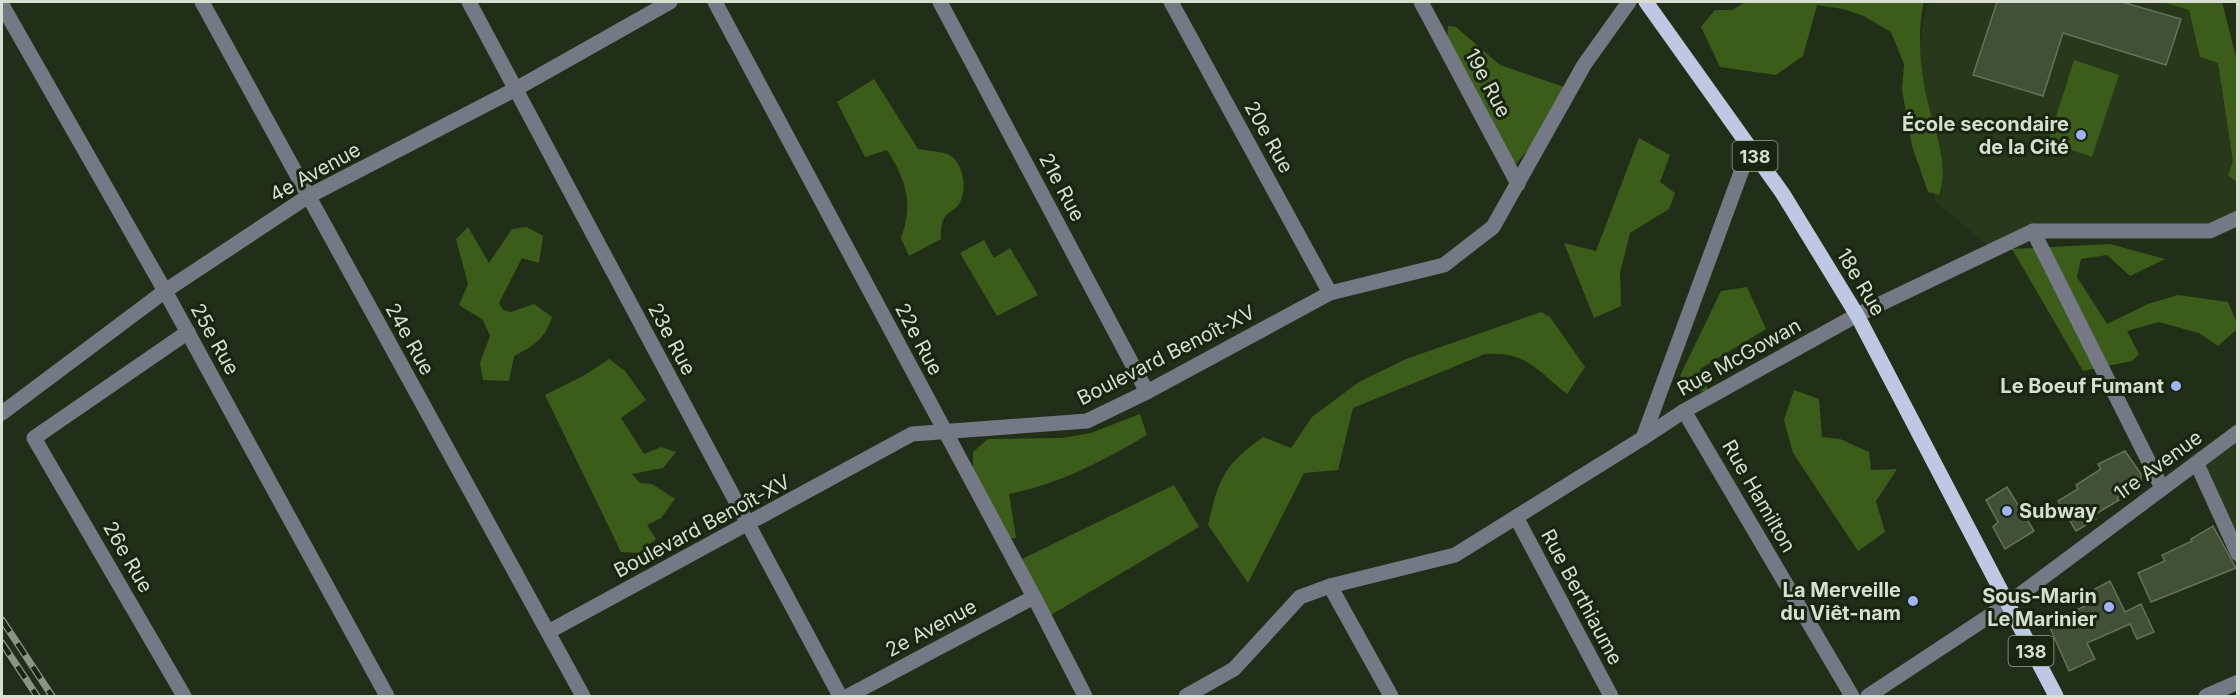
<svg xmlns="http://www.w3.org/2000/svg" width="2239" height="698" font-family="Inter,sans-serif">
  <style>
    .built { fill: #28381a }
    .green { fill: #3b5d19 }
    .building { fill: #425037; stroke: #637258; stroke-width: 1.5 }
    .lines { fill: none; stroke-linecap: round; stroke-linejoin: round }
    .minor { stroke: #757985; stroke-width: 15 }
    .major { stroke: #bfc8e2; stroke-width: 15 }
    .rail-casing { stroke: #8b9583; stroke-width: 7 }
    .rail { stroke: #19250e; stroke-width: 4.5; stroke-dasharray: 14; stroke-linecap: butt }
    .poi-dot { fill: #9eb4fd; stroke: #19250e; stroke-width: 2 }
    .labels { text-anchor: middle; dominant-baseline: central; stroke-width: 6; stroke-linejoin: round; paint-order: stroke }
    .shield { fill: #19250e; stroke: #9da796; stroke-width: 1.5 }
    .shield-label { font-size: 18px; font-weight: bold; fill: #d6dfd0 }
    .street-label { font-size: 20px; fill: #d6dfd0; stroke: #19250e }
    .poi-label { font-size: 20px; font-weight: bold; fill: #d6dfd0; stroke: #19250e; text-anchor: end }
  </style>
  <rect width="100%" height="100%" fill="#222f18"/>
  <g class="built">
    <path d="M 1929,2 L 2222,2 L 2237,61 L 2237,218 L 2210,231 L 2033,231 L 1992,249 L 1935,201 L 1915,69 L 1924,17 Z"/>
    <path d="M 2237,432 L 2237,555 L 2197,464 Z"/>
  </g>
  <g class="green">
    <path d="M 1746,2 L 1924,2 C 1917,30 1920,66 1926,95 C 1933,127 1950,163 1939,195 L 1928,192 L 1912,146 L 1902,90 L 1904,64 L 1891,32 L 1864,16 L 1843,9 L 1817,5 L 1803,56 L 1776,75 L 1720,67 L 1701,27 L 1715,10 L 1732,10 Z"/>
    <path d="M 2163,2 L 2222,2 L 2237,61 L 2237,182 L 2228,175 L 2233,161 L 2218,63 L 2200,57 L 2189,10 Z"/>
    <path d="M 1448,26 L 1456,27 L 1500,65 L 1570,89 L 1536,140 L 1516,164 L 1500,145 L 1447,40 Z"/>
    <path d="M 2074,60 L 2119,75 L 2092,157 L 2048,142 Z"/>
    <path d="M 874,79 L 918,149 C 928,151 943,151 951,156 C 963,165 967,187 961,200 C 953,218 940,206 941,239 L 909,256 L 901,238 C 914,203 906,180 887,150 L 865,157 L 837,102 Z"/>
    <path d="M 1639,138 L 1670,155 L 1660,182 L 1675,193 L 1669,209 L 1630,233 L 1620,273 L 1621,306 L 1594,318 L 1564,243 L 1596,251 Z"/>
    <path d="M 468,227 L 489,263 L 512,229 L 527,227 L 543,236 L 539,263 L 522,258 L 499,303 L 503,310 L 511,312 L 534,304 L 552,317 C 545,339 534,346 514,356 L 509,381 L 483,380 L 480,363 L 490,336 L 483,320 L 459,305 L 468,284 L 456,239 Z"/>
    <path d="M 984,240 L 994,258 L 1010,248 L 1038,295 L 997,316 L 960,253 Z"/>
    <path d="M 2110,244 L 2165,259 L 2130,276 L 2107,255 L 2081,259 L 2077,277 L 2107,324 L 2148,304 L 2178,295 L 2228,302 L 2237,323 L 2237,329 L 2218,346 L 2199,333 L 2159,322 L 2127,331 L 2139,354 L 2132,361 L 2083,371 L 2012,249 Z"/>
    <path d="M 1747,287 L 1766,329 L 1700,369 L 1709,393 L 1695,390 L 1680,376 L 1721,291 Z"/>
    <path d="M 1541,312 L 1550,317 L 1585,367 L 1567,394 C 1537,370 1526,351 1485,354 L 1353,408 L 1338,470 L 1304,473 L 1248,583 L 1208,525 C 1219,478 1223,466 1263,437 L 1291,448 L 1312,417 L 1359,382 L 1406,359 Z"/>
    <path d="M 609,359 L 625,371 L 646,400 L 621,418 L 644,454 L 661,447 L 676,452 L 663,468 L 632,474 L 640,483 L 652,484 L 675,499 L 661,518 L 647,525 L 656,539 L 638,553 L 621,552 L 545,395 L 585,375 Z"/>
    <path d="M 1794,390 L 1819,399 L 1822,437 L 1840,439 L 1869,452 L 1871,470 L 1897,469 L 1876,501 L 1885,532 L 1858,551 L 1793,453 L 1784,420 Z"/>
    <path d="M 1140,414 L 1147,435 C 1103,461 1059,484 1009,494 L 1016,538 L 1004,539 L 973,471 L 973,452 L 988,439 L 1062,438 L 1091,433 Z"/>
    <path d="M 1174,485 L 1199,527 L 1051,615 L 1020,560 Z"/>
  </g>
  <g class="building">
    <path d="M 1997,2 L 2122,2 L 2181,19 L 2166,65 L 2063,33 L 2043,96 L 1973,75 Z"/>
    <path d="M 2125,451 L 2141,474 L 2141,481 L 2117,498 L 2119,500 L 2094,515 L 2096,519 L 2076,531 L 2058,501 L 2078,489 L 2076,485 L 2101,469 L 2098,464 Z"/>
    <path d="M 2007,487 L 2034,531 L 2005,549 L 1993,527 L 1998,522 L 1986,500 Z"/>
    <path d="M 2213,526 L 2236,568 L 2151,602 L 2138,573 L 2165,561 L 2162,555 L 2192,541 L 2191,539 Z"/>
    <path d="M 2110,581 L 2125,612 L 2141,604 L 2154,632 L 2137,639 L 2130,624 L 2087,643 L 2095,659 L 2069,671 L 2048,623 L 2094,602 L 2089,592 Z"/>
  </g>
  <g class="lines">
    <g class="minor">
      <path d="M 202,2 L 583,696"/>
      <path d="M 469,2 L 840,696"/>
      <path d="M 715,2 L 1034,597 L 1085,696"/>
      <path d="M 940,2 L 1147,392"/>
      <path d="M 1171,2 L 1330,293"/>
      <path d="M 1421,2 L 1518,184"/>
      <path d="M 2,5 L 165,291 L 387,696"/>
      <path d="M 2033,231 L 2162,488"/>
      <path d="M 1684,411 L 1852,696"/>
      <path d="M 2,413 L 165,291 L 307,197 L 514,90 L 670,2"/>
      <path d="M 1643,438 L 1684,411 L 1857,315 L 2033,231 L 2210,231 L 2238,218"/>
      <path d="M 2197,464 L 2238,554"/>
      <path d="M 1516,517 L 1611,696"/>
      <path d="M 1330,586 L 1391,696"/>
      <path d="M 548,632 L 912,434 L 1087,421 L 1147,392 L 1330,293 L 1444,265 L 1493,227 L 1584,65 L 1629,2"/>
      <path d="M 184,696 L 34,438 L 188,332"/>
      <path d="M 848,696 L 1034,597"/>
      <path d="M 1186,696 L 1234,669 L 1300,597 L 1330,586 L 1455,555 L 1643,438 L 1750,148"/>
      <path d="M 1868,696 L 2006,605 L 2238,432"/>
      <path d="M 2206,696 L 2238,682"/>
    </g>
    <path class="major" d="M 1646,2 L 1783,194 L 1857,315 L 2056,696"/>
    <defs>
      <g id="rail">
        <path d="M 2,620 L 52,696"/>
        <path d="M 2,643 L 37,696"/>
      </g>
    </defs>
    <use href="#rail" class="rail-casing"/>
    <use href="#rail" class="rail"/>
  </g>
  <g class="poi-dot">
    <circle cx="2081" cy="135" r="6"/>
    <circle cx="2176" cy="386" r="6"/>
    <circle cx="2007" cy="511" r="6"/>
    <circle cx="1913" cy="601" r="6"/>
    <circle cx="2109" cy="607" r="6"/>
  </g>
  <g class="labels">
    <g class="shield">
      <rect x="1732.5" y="141" width="45" height="30" rx="4.5"/>
      <rect x="2008.5" y="636" width="45" height="30" rx="4.5"/>
    </g>
    <g class="shield-label">
      <text x="1755" y="156">138</text>
      <text x="2031" y="651">138</text>
    </g>
    <g class="street-label">
      <text transform="translate(1488 83) rotate(62)">19e Rue</text>
      <text transform="translate(1269 137) rotate(61)">20e Rue</text>
      <text transform="translate(315 172) rotate(-29)">4e Avenue</text>
      <text transform="translate(1062 187) rotate(62)">21e Rue</text>
      <text transform="translate(1861 282) rotate(59)">18e Rue</text>
      <text transform="translate(215 339) rotate(61)">25e Rue</text>
      <text transform="translate(410 339) rotate(61)">24e Rue</text>
      <text transform="translate(672 339) rotate(62)">23e Rue</text>
      <text transform="translate(919 339) rotate(62)">22e Rue</text>
      <text transform="translate(1166 355) rotate(-27)">Boulevard Benoît-XV</text>
      <text transform="translate(1739 357) rotate(-29)">Rue McGowan</text>
      <text transform="translate(2158 465) rotate(-36)">1re Avenue</text>
      <text transform="translate(1759 496) rotate(60)">Rue Hamilton</text>
      <text transform="translate(702 526) rotate(-28)">Boulevard Benoît-XV</text>
      <text transform="translate(128 557) rotate(60)">26e Rue</text>
      <text transform="translate(1582 597) rotate(62)">Rue Berthiaume</text>
      <text transform="translate(931 628) rotate(-28)">2e Avenue</text>
    </g>
    <g class="poi-label">
      <text x="2069" y="124">École secondaire<tspan x="2069" dy="23">de la Cité</tspan></text>
      <text x="2164" y="386">Le Boeuf Fumant</text>
      <text x="2019" y="511" text-anchor="start">Subway</text>
      <text x="1901" y="590">La Merveille<tspan x="1901" dy="23">du Viêt-nam</tspan></text>
      <text x="2097" y="596">Sous-Marin<tspan x="2097" dy="23">Le Marinier</tspan></text>
    </g>
  </g>
  <rect width="2239" height="698" fill="none" stroke="#d6dfd0" stroke-width="6"/>
</svg>
